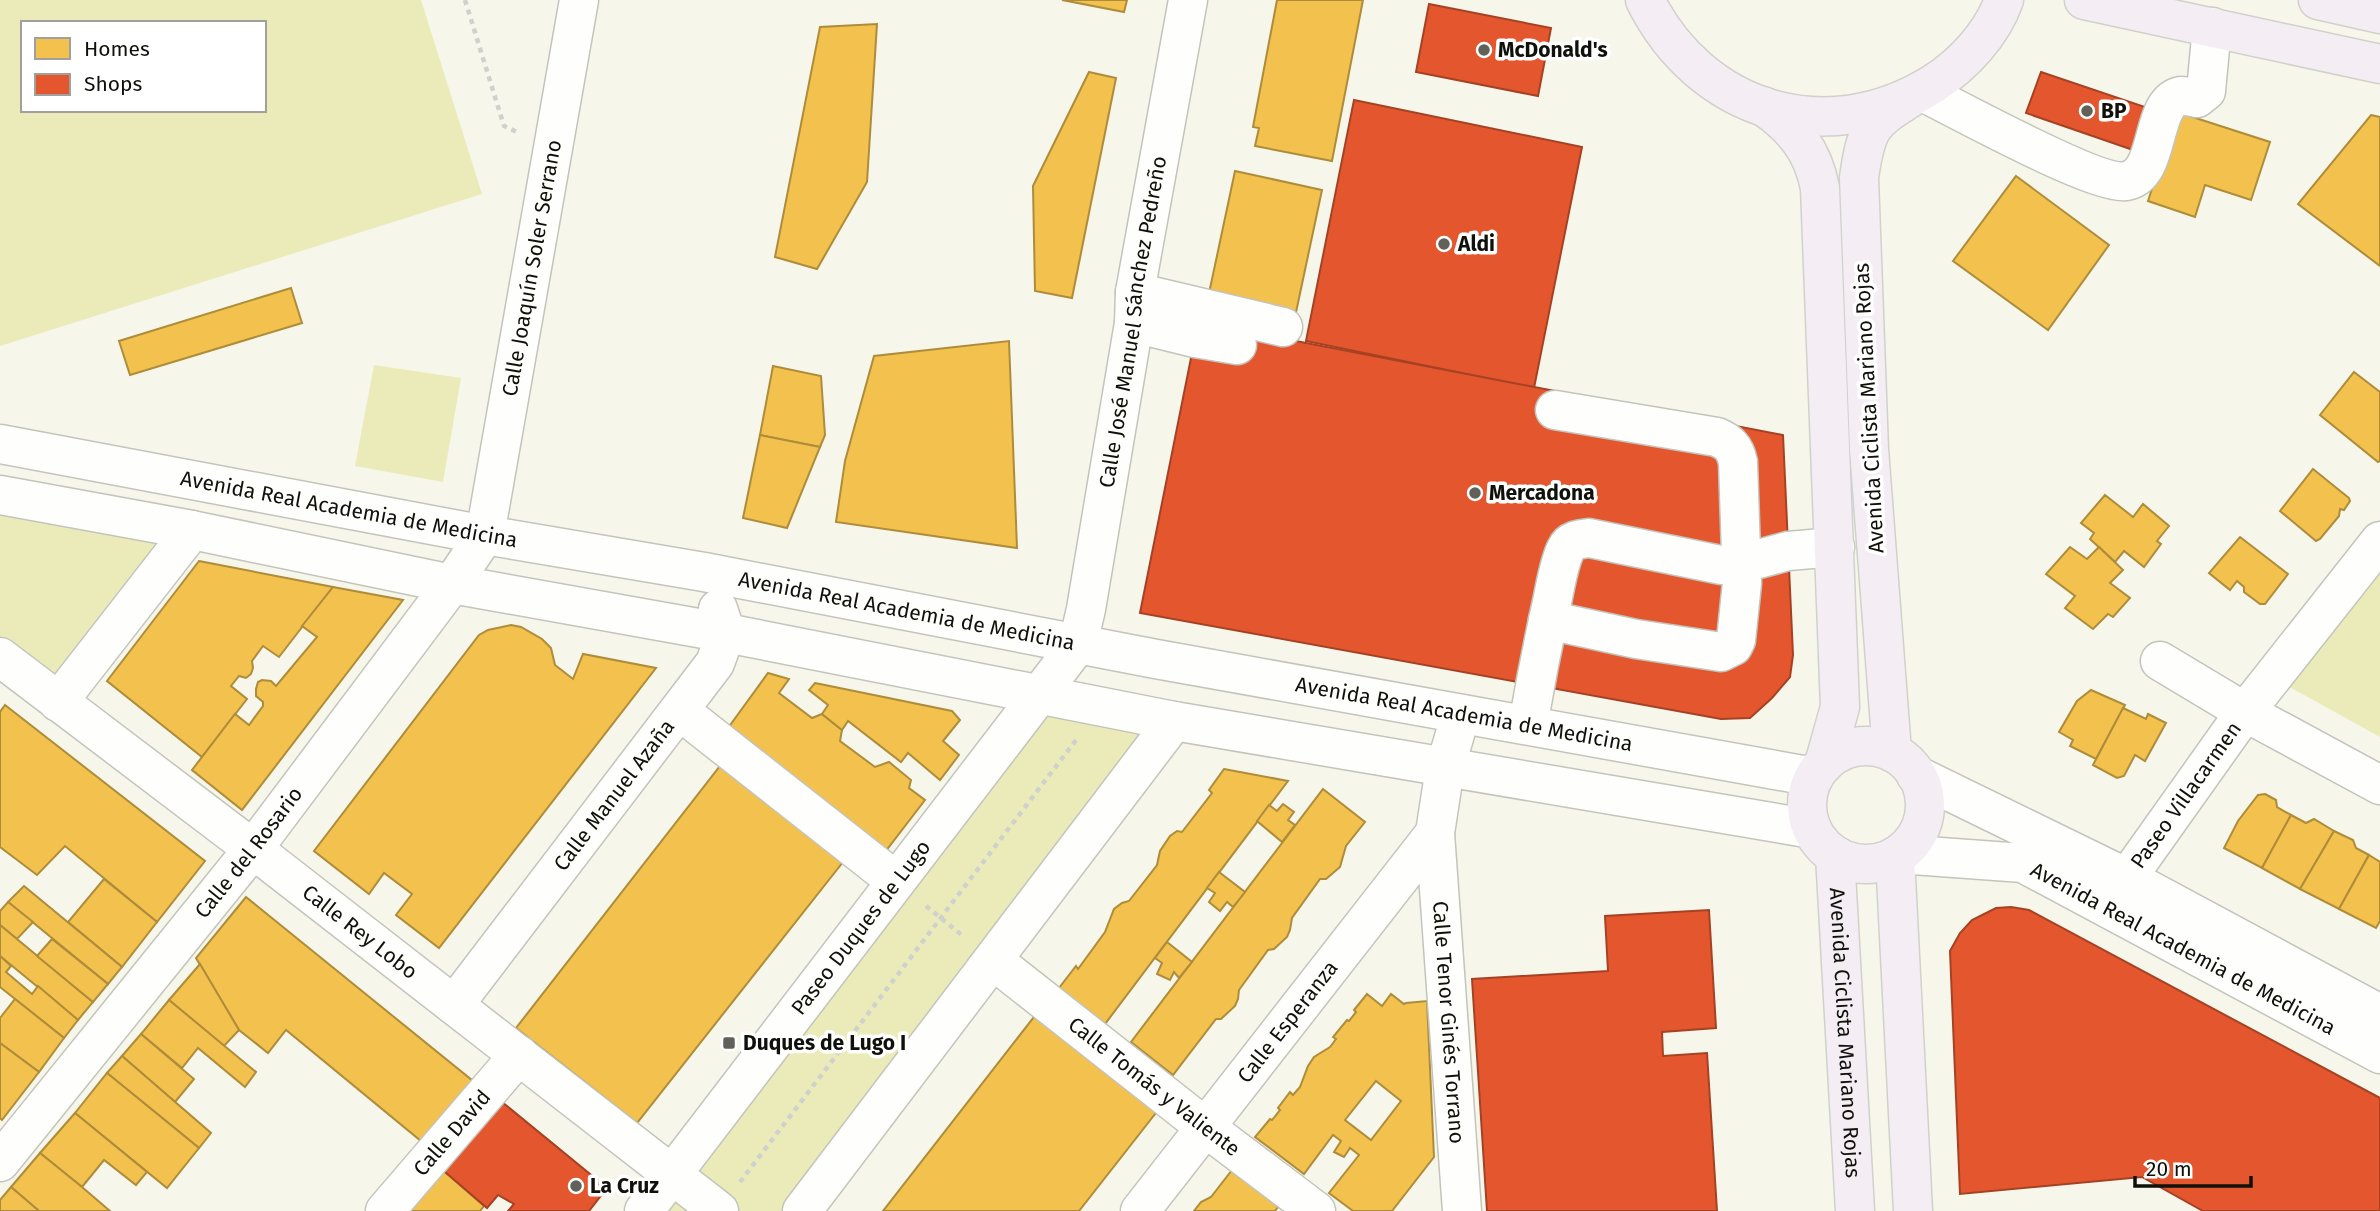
<svg xmlns="http://www.w3.org/2000/svg" width="2380" height="1211" font-family="'Fira Sans',sans-serif">
  <style>
    .green { fill: #ebebba; fill-rule: evenodd }
    .homes { fill: #f2c14e; stroke: #ae8c3a; stroke-width: 2; fill-rule: evenodd }
    .shops { fill: #e4572e; stroke: #a54224; stroke-width: 2 }
    .lines { fill: none; stroke-linecap: round; stroke-linejoin: round }
    .minor-casing { stroke: #c3c4bb; stroke-width: 41 }
    .major-casing { stroke: #d1d1cc; stroke-width: 41 }
    .path { stroke: #d0d0cd; stroke-width: 4.5; stroke-dasharray: 5 5; stroke-linecap: butt }
    .minor { stroke: #fefefc; stroke-width: 38 }
    .major { stroke: #f4eef4; stroke-width: 38 }
    .poi-dot { fill: #616159; stroke: #fff; stroke-width: 2.5 }
    .labels { text-anchor: middle; dominant-baseline: central; stroke-width: 7; stroke-linejoin: round; paint-order: stroke }
    .poi-label { font-size: 21px; font-weight: bold; fill: #11110b; stroke: #fff; text-anchor: start }
    .street-label { font-size: 21px; fill: #11110b; stroke: #fff }
  </style>
  <rect width="100%" height="100%" fill="#f6f6eb"/>
  <g class="green">
    <path d="M 0,0 L 421,0 L 482,194 L 0,346 ZM 23,23 L 264,23 L 264,110 L 23,110 Z"/>
    <path d="M 374,365 L 461,378 L 443,482 L 355,466 Z"/>
    <path d="M 0,495 L 192,530 L 58,702 L 0,657 Z"/>
    <path d="M 2380,570 L 2380,737 L 2286,685 Z"/>
    <path d="M 1040,694 L 1174,721 L 802,1211 L 644,1211 Z"/>
  </g>
  <g class="homes">
    <path d="M 1062,0 L 1127,0 L 1124,12 Z"/>
    <path d="M 1277,0 L 1363,0 L 1332,161 L 1255,146 L 1259,128 L 1253,127 Z"/>
    <path d="M 877,24 L 867,182 L 817,269 L 775,257 L 820,27 Z"/>
    <path d="M 1089,72 L 1116,78 L 1072,298 L 1035,291 L 1033,186 Z"/>
    <path d="M 2177,112 L 2270,142 L 2251,200 L 2205,185 L 2195,217 L 2148,201 Z"/>
    <path d="M 2371,115 L 2380,117 L 2380,266 L 2298,204 Z"/>
    <path d="M 1235,171 L 1322,190 L 1295,317 L 1208,298 Z"/>
    <path d="M 2016,176 L 2109,245 L 2048,330 L 1953,261 Z"/>
    <path d="M 291,288 L 302,323 L 130,375 L 119,341 Z"/>
    <path d="M 1009,341 L 1017,548 L 836,522 L 845,461 L 874,356 Z"/>
    <path d="M 773,366 L 821,376 L 825,435 L 820,447 L 760,435 Z"/>
    <path d="M 2354,372 L 2380,392 L 2380,461 L 2378,462 L 2320,415 Z"/>
    <path d="M 760,435 L 820,447 L 787,528 L 743,518 Z"/>
    <path d="M 2313,469 L 2349,498 L 2350,501 L 2344,510 L 2340,509 L 2339,516 L 2320,539 L 2316,541 L 2280,511 Z"/>
    <path d="M 2105,495 L 2133,517 L 2143,504 L 2169,526 L 2157,541 L 2161,544 L 2144,567 L 2124,551 L 2115,562 L 2090,539 L 2094,533 L 2081,523 Z"/>
    <path d="M 2240,537 L 2288,574 L 2265,604 L 2260,604 L 2244,592 L 2244,587 L 2237,581 L 2230,590 L 2209,573 Z"/>
    <path d="M 2070,547 L 2087,559 L 2099,547 L 2123,570 L 2110,583 L 2130,598 L 2113,617 L 2108,614 L 2093,629 L 2065,608 L 2075,596 L 2046,574 Z"/>
    <path d="M 199,561 L 333,587 L 279,657 L 263,646 L 252,661 L 253,668 L 251,674 L 246,678 L 239,676 L 231,686 L 247,699 L 202,757 L 107,681 Z"/>
    <path d="M 333,587 L 403,600 L 242,810 L 192,770 L 235,714 L 249,725 L 263,706 L 263,702 L 256,696 L 256,689 L 258,682 L 262,680 L 271,681 L 276,686 L 317,637 L 302,626 Z"/>
    <path d="M 511,625 L 521,627 L 542,639 L 551,648 L 555,665 L 573,679 L 583,654 L 656,668 L 439,948 L 396,915 L 412,894 L 384,873 L 369,894 L 314,851 L 479,635 L 488,630 Z"/>
    <path d="M 768,673 L 789,679 L 779,693 L 812,718 L 822,714 L 842,730 L 840,741 L 875,767 L 889,762 L 911,780 L 909,788 L 925,800 L 885,852 L 728,728 Z"/>
    <path d="M 815,683 L 952,711 L 960,720 L 943,741 L 959,755 L 940,780 L 908,753 L 901,762 L 848,721 L 842,730 L 822,714 L 828,705 L 809,690 Z"/>
    <path d="M 2091,690 L 2125,705 L 2096,759 L 2070,746 L 2073,740 L 2059,732 L 2077,701 Z"/>
    <path d="M 5,705 L 205,861 L 157,922 L 65,846 L 37,875 L 0,847 L 0,712 Z"/>
    <path d="M 2123,708 L 2146,719 L 2148,714 L 2166,723 L 2145,761 L 2135,755 L 2124,776 L 2117,778 L 2093,765 Z"/>
    <path d="M 720,766 L 843,862 L 637,1123 L 516,1028 Z"/>
    <path d="M 1224,769 L 1288,781 L 1105,1024 L 1059,988 L 1076,966 L 1078,969 L 1105,932 L 1114,909 L 1122,903 L 1129,901 L 1157,865 L 1160,851 L 1170,836 L 1177,831 L 1182,832 L 1212,793 L 1209,790 Z"/>
    <path d="M 1323,789 L 1365,822 L 1346,846 L 1340,867 L 1326,879 L 1320,879 L 1292,918 L 1290,930 L 1287,937 L 1274,949 L 1268,950 L 1239,990 L 1238,999 L 1235,1006 L 1221,1019 L 1216,1019 L 1173,1075 L 1131,1042 Z"/>
    <path d="M 2265,794 L 2276,800 L 2277,807 L 2291,815 L 2262,868 L 2224,848 L 2238,821 L 2258,795 Z"/>
    <path d="M 1283,804 L 1294,812 L 1288,820 L 1295,825 L 1282,842 L 1257,821 L 1269,805 L 1277,811 Z"/>
    <path d="M 2291,815 L 2306,823 L 2314,819 L 2334,831 L 2300,889 L 2262,868 Z"/>
    <path d="M 2334,831 L 2353,840 L 2356,848 L 2369,855 L 2339,909 L 2300,889 Z"/>
    <path d="M 2369,855 L 2380,862 L 2380,921 L 2376,928 L 2339,909 Z"/>
    <path d="M 1219,872 L 1245,892 L 1233,907 L 1227,902 L 1220,911 L 1209,902 L 1215,893 L 1207,888 Z"/>
    <path d="M 104,879 L 157,922 L 122,967 L 68,922 Z"/>
    <path d="M 24,886 L 122,967 L 108,984 L 8,902 Z"/>
    <path d="M 246,897 L 473,1081 L 421,1141 L 286,1030 L 268,1053 L 239,1030 L 196,958 Z"/>
    <path d="M 8,902 L 33,922 L 17,939 L 0,925 L 0,911 Z"/>
    <path d="M 0,925 L 93,1002 L 78,1020 L 0,956 Z"/>
    <path d="M 52,939 L 108,984 L 93,1002 L 37,956 Z"/>
    <path d="M 1167,942 L 1192,962 L 1179,978 L 1174,972 L 1170,980 L 1157,974 L 1162,963 L 1155,958 Z"/>
    <path d="M 0,956 L 11,966 L 6,972 L 32,994 L 38,986 L 78,1020 L 64,1038 L 0,987 Z"/>
    <path d="M 200,964 L 239,1030 L 224,1046 L 169,1000 Z"/>
    <path d="M 1367,994 L 1382,1006 L 1391,994 L 1404,1004 L 1406,1003 L 1427,1001 L 1434,1157 L 1392,1211 L 1353,1211 L 1329,1193 L 1359,1155 L 1350,1148 L 1344,1157 L 1334,1152 L 1341,1141 L 1333,1135 L 1304,1174 L 1255,1137 L 1270,1119 L 1272,1120 L 1280,1110 L 1278,1108 L 1290,1092 L 1293,1095 L 1300,1087 L 1308,1066 L 1314,1057 L 1330,1047 L 1336,1039 L 1333,1037 L 1347,1020 L 1349,1021 L 1356,1012 L 1354,1010 ZM 1376,1081 L 1401,1101 L 1371,1140 L 1345,1120 Z"/>
    <path d="M 15,999 L 64,1038 L 39,1072 L 0,1043 L 0,1018 Z"/>
    <path d="M 169,1000 L 256,1072 L 245,1087 L 198,1048 L 182,1068 L 141,1034 Z"/>
    <path d="M 1037,1013 L 1159,1109 L 1079,1211 L 883,1211 Z"/>
    <path d="M 141,1034 L 194,1079 L 175,1102 L 122,1056 Z"/>
    <path d="M 0,1043 L 39,1072 L 2,1120 L 0,1118 Z"/>
    <path d="M 122,1056 L 211,1133 L 199,1148 L 107,1073 Z"/>
    <path d="M 107,1073 L 199,1148 L 167,1188 L 75,1113 Z"/>
    <path d="M 75,1113 L 147,1172 L 136,1185 L 104,1160 L 82,1187 L 40,1153 Z"/>
    <path d="M 40,1153 L 82,1187 L 110,1211 L 39,1211 L 11,1187 Z"/>
    <path d="M 438,1166 L 484,1206 L 480,1211 L 401,1211 Z"/>
    <path d="M 1232,1170 L 1281,1203 L 1275,1211 L 1194,1211 L 1201,1202 L 1211,1197 Z"/>
    <path d="M 11,1187 L 39,1211 L 0,1211 L 0,1200 Z"/>
  </g>
  <g class="shops">
    <path d="M 1429,4 L 1551,28 L 1538,96 L 1416,72 Z"/>
    <path d="M 2041,72 L 2148,108 L 2133,150 L 2026,113 Z"/>
    <path d="M 1354,100 L 1582,147 L 1534,388 L 1306,341 Z"/>
    <path d="M 1197,322 L 1783,435 L 1793,655 L 1790,677 L 1772,698 L 1750,718 L 1721,719 L 1140,613 L 1195,338 Z"/>
    <path d="M 2011,907 L 2029,910 L 2380,1098 L 2380,1211 L 2203,1211 L 2142,1177 L 1960,1194 L 1950,951 L 1960,933 L 1972,920 L 1996,908 Z"/>
    <path d="M 1709,910 L 1716,1028 L 1662,1032 L 1663,1056 L 1707,1053 L 1717,1211 L 1487,1211 L 1472,979 L 1608,971 L 1605,916 Z"/>
    <path d="M 496,1097 L 607,1188 L 589,1211 L 508,1211 L 514,1204 L 498,1195 L 487,1208 L 438,1166 Z"/>
  </g>
  <g class="lines">
    <defs>
      <g id="minor">
        <path d="M 1921,91 C 1955,108 2097,186 2126,181 C 2162,175 2149,102 2181,96 C 2186,96 2193,97 2197,98 L 2206,91 L 2212,27"/>
        <path d="M 1135,292 L 1283,327"/>
        <path d="M 1134,323 L 1195,338 L 1237,345"/>
        <path id="s1" d="M 0,444 L 485,535 L 704,572 L 1156,659 L 1814,777"/>
        <path d="M 0,495 L 192,530 L 452,584 L 726,633 L 1174,721 L 1812,829"/>
        <path d="M 1548,620 L 1636,639 L 1721,652 L 1733,646 L 1736,640 L 1742,583 L 1738,462 C 1735,448 1729,442 1717,437 L 1555,410"/>
        <path id="s2" d="M 0,657 L 253,849 L 719,1211"/>
        <path d="M 2160,661 L 2245,712 L 2380,785"/>
        <path d="M 58,702 L 192,530"/>
        <path d="M 680,711 L 896,881"/>
        <path id="s3" d="M 1461,714 L 1445,768 L 1435,833 L 1462,1211"/>
        <path d="M 1528,725 C 1535,684 1543,643 1552,602 C 1555,588 1559,562 1566,549 C 1570,540 1580,539 1589,538 L 1721,565 L 1740,564 L 1788,551 L 1835,547"/>
        <path d="M 1916,775 L 2127,878 L 2380,1014"/>
        <path id="s4" d="M 1899,854 L 2023,863 L 2380,1054"/>
        <path id="s5" d="M 2108,893 L 2127,878 L 2245,712 L 2380,541"/>
        <path id="s6" d="M 993,960 L 1205,1127 L 1316,1211"/>
        <path id="s7" d="M 454,1005 L 715,663 L 726,633 L 718,609"/>
        <path id="s8" d="M 0,1162 L 253,849 L 452,584 L 485,535 L 579,0"/>
        <path id="s9" d="M 385,1211 L 519,1055"/>
        <path id="s10" d="M 644,1211 L 1078,644 L 1086,609 L 1134,323 L 1135,292 L 1188,0"/>
        <path d="M 802,1211 L 1174,721"/>
        <path id="s11" d="M 1140,1211 L 1435,833"/>
      </g>
      <g id="major">
        <path d="M 1645,0 C 1701,112 1826,150 1933,84 C 1963,65 1992,34 2004,0"/>
        <path d="M 2084,0 L 2380,64"/>
        <path d="M 2318,0 L 2380,14"/>
        <path d="M 1763,106 C 1794,127 1813,151 1820,188 L 1840,707 L 1824,764"/>
        <circle cx="1866" cy="805" r="59"/>
        <path d="M 1892,752 L 1869,449 L 1859,178 C 1867,120 1874,122 1921,91"/>
        <path id="s12" d="M 1835,855 L 1855,1211"/>
        <path d="M 1895,857 L 1913,1211"/>
      </g>
    </defs>
    <use href="#minor" class="minor-casing"/>
    <use href="#major" class="major-casing"/>
    <g class="path">
      <path d="M 465,0 L 504,126 L 517,132"/>
      <path d="M 926,906 L 963,936"/>
      <path d="M 740,1182 L 1076,740"/>
    </g>
    <use href="#minor" class="minor"/>
    <use href="#major" class="major"/>
  </g>
  <g class="poi-dot">
    <circle cx="1484" cy="50" r="7"/>
    <circle cx="2087" cy="111" r="7"/>
    <circle cx="1444" cy="244" r="7"/>
    <circle cx="1475" cy="493" r="7"/>
    <rect x="722" y="1036" width="14" height="14" rx="3.5"/>
    <circle cx="576" cy="1186" r="7"/>
  </g>
  <g class="labels">
    <g class="poi-label">
      <text x="1498" y="50">McDonald's</text>
      <text x="2101" y="111">BP</text>
      <text x="1458" y="244">Aldi</text>
      <text x="1489" y="493">Mercadona</text>
      <text x="743" y="1043">Duques de Lugo I</text>
      <text x="590" y="1186">La Cruz</text>
    </g>
    <g class="street-label">
      <text stroke="none"><textPath href="#s8" startOffset="1064">Calle Joaquín Soler Serrano</textPath></text>
      <text stroke="none"><textPath href="#s10" startOffset="1041">Calle José Manuel Sánchez Pedreño</textPath></text>
      <text transform="translate(1869 408) rotate(-93)">Avenida Ciclista Mariano Rojas</text>
      <text stroke="none"><textPath href="#s1" startOffset="355">Avenida Real Academia de Medicina</textPath></text>
      <text stroke="none"><textPath href="#s1" startOffset="922">Avenida Real Academia de Medicina</textPath></text>
      <text stroke="none"><textPath href="#s1" startOffset="1489">Avenida Real Academia de Medicina</textPath></text>
      <text stroke="none"><textPath href="#s5" startOffset="126">Paseo Villacarmen</textPath></text>
      <text stroke="none"><textPath href="#s7" startOffset="264">Calle Manuel Azaña</textPath></text>
      <text stroke="none"><textPath href="#s8" startOffset="397">Calle del Rosario</textPath></text>
      <text stroke="none"><textPath href="#s10" startOffset="357">Paseo Duques de Lugo</textPath></text>
      <text stroke="none"><textPath href="#s2" startOffset="453">Calle Rey Lobo</textPath></text>
      <text stroke="none"><textPath href="#s4" startOffset="306">Avenida Real Academia de Medicina</textPath></text>
      <text stroke="none"><textPath href="#s11" startOffset="240">Calle Esperanza</textPath></text>
      <text stroke="none"><textPath href="#s3" startOffset="312">Calle Tenor Ginés Torrano</textPath></text>
      <text stroke="none"><textPath href="#s12" startOffset="178">Avenida Ciclista Mariano Rojas</textPath></text>
      <text stroke="none"><textPath href="#s6" startOffset="205">Calle Tomás y Valiente</textPath></text>
      <text stroke="none"><textPath href="#s9" startOffset="103">Calle David</textPath></text>
    </g>
  </g>
  <rect x="21" y="21" width="245" height="91" fill="#ffffff" stroke="#a0a09d" stroke-width="2"/>
  <rect x="35" y="38" width="35" height="21" fill="#f2c14e" stroke="#a0a09d" stroke-width="2"/>
  <text x="84" y="56" font-size="21" fill="#11110b">Homes</text>
  <rect x="35" y="74" width="35" height="21" fill="#e4572e" stroke="#a0a09d" stroke-width="2"/>
  <text x="84" y="91" font-size="21" fill="#11110b">Shops</text>
  <path d="M2135 1176v10h116v-10" fill="none" stroke="#11110b" stroke-width="3.5"/>
  <text x="2146" y="1176" font-size="21" fill="#11110b" stroke="#ffffff" stroke-width="5" paint-order="stroke">20 m</text>
</svg>
